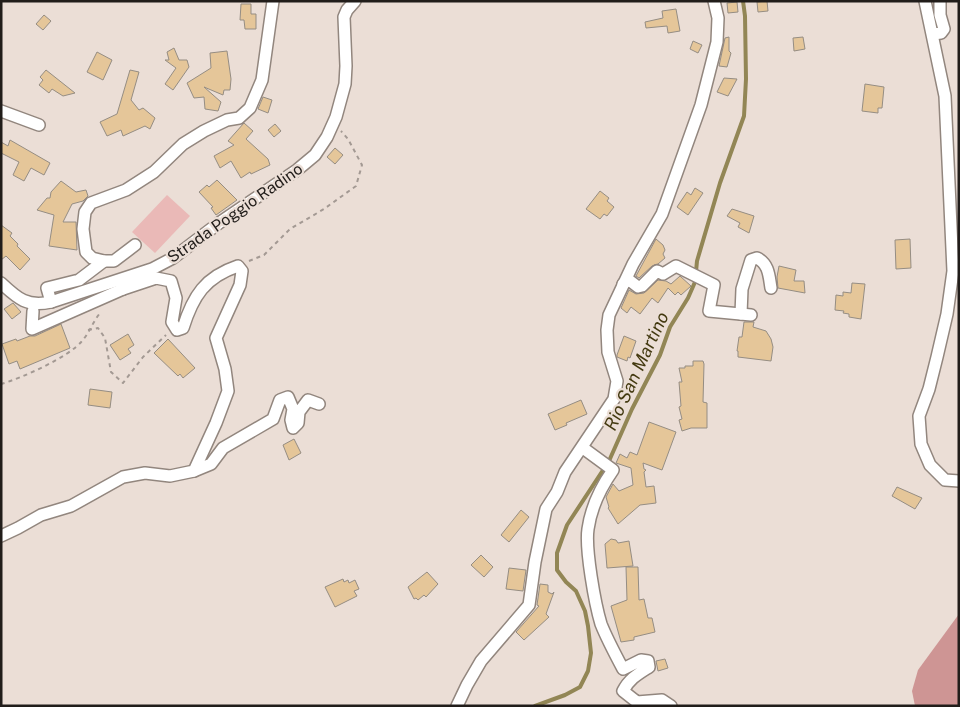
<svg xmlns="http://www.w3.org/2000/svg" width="960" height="707" font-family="'Public Sans',sans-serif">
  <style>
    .green { fill: #eab9b7 }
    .forest { fill: #ce9594 }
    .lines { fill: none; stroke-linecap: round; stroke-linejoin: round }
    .stream { stroke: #928655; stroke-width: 4 }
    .building { fill: #e5c699; stroke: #958d83 }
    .minor-casing { stroke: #92867e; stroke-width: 14 }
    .path { stroke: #a39993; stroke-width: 2; stroke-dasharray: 4 4; stroke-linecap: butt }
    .minor { stroke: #fff; stroke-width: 11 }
    .labels { text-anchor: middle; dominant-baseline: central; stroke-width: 4.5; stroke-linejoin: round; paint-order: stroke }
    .street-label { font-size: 16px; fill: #211d1a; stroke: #ebded6 }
    .water-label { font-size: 18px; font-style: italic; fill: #433910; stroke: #ebded6 }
  </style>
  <rect width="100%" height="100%" fill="#ebded6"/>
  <path class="green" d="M 167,195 L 190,216 L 155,253 L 132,232 Z"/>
  <path class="forest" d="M 959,614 L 959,706 L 915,706 L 912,691 L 918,670 Z"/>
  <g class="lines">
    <path class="stream" d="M 535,706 L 565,695 L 580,687 L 588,671 L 591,653 L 588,626 L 585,611 L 576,591 L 566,582 L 557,570 L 557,553 L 567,525 L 609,461 L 632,409 L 660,355 L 670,327 L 688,298 L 695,282 L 697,261 L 720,183 L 744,116 L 746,79 L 745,16 L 743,1"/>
  </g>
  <g class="building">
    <path d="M 767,1 L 768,11 L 758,12 L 757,2 Z"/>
    <path d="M 737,2 L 738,12 L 728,13 L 727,3 Z"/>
    <path d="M 241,4 L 251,4 L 251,14 L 256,14 L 256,29 L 245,29 L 244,20 L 240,20 Z"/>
    <path d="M 676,9 L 680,31 L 668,33 L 667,26 L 646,28 L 645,22 L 663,18 L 662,11 Z"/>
    <path d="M 44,15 L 51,21 L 43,30 L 36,24 Z"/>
    <path d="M 729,37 L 729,51 L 731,53 L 727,67 L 719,66 L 725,38 Z"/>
    <path d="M 803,37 L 805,49 L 794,51 L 793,38 Z"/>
    <path d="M 693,41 L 702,45 L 698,53 L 690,49 Z"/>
    <path d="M 174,48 L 179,60 L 187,60 L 189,67 L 173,90 L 165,84 L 176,68 L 165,60 L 169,60 L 167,52 Z"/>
    <path d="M 227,51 L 231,79 L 230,90 L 224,90 L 223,95 L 204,87 L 221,102 L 218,111 L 205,109 L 204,97 L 194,98 L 187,83 L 211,68 L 210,53 Z"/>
    <path d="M 97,52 L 112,60 L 103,80 L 87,72 Z"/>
    <path d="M 46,70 L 75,93 L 63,96 L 52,89 L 49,93 L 39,85 L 43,80 L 40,77 Z"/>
    <path d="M 130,70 L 139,72 L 131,100 L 139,110 L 143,108 L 155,118 L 150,129 L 145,126 L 123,136 L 121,130 L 107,136 L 100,122 L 117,114 Z"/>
    <path d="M 724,78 L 737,79 L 728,96 L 717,92 Z"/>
    <path d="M 865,84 L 884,87 L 882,108 L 878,108 L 878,113 L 862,111 Z"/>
    <path d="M 263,97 L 272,100 L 268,113 L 258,109 Z"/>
    <path d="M 244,123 L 253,131 L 246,139 L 268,159 L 270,165 L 251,174 L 250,172 L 241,178 L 231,161 L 220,168 L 214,156 L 234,145 L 228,141 Z"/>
    <path d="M 275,124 L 281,131 L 274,137 L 268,130 Z"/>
    <path d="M 10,140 L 50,163 L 44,175 L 31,168 L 24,181 L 13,175 L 19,162 L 1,153 L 1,142 L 8,146 Z"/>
    <path d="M 335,148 L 343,155 L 335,164 L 327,157 Z"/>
    <path d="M 217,180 L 237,200 L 216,215 L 211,208 L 213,207 L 199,192 L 207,185 L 209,187 Z"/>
    <path d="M 61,181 L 76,192 L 86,190 L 88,196 L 83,201 L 72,204 L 63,222 L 76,222 L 77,250 L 49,246 L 54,215 L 37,210 L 47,198 L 50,198 L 51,192 Z"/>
    <path d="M 695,188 L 703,193 L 688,215 L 677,207 L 687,192 L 691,195 Z"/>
    <path d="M 600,191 L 609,198 L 607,201 L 614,207 L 607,216 L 604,214 L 600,219 L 586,209 Z"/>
    <path d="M 732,209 L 754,216 L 749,233 L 738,227 L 740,223 L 727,216 Z"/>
    <path d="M 1,225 L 12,233 L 10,236 L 18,244 L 17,246 L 30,259 L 20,270 L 6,256 L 1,260 Z"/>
    <path d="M 656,239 L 663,245 L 665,250 L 663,254 L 665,258 L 658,264 L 652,266 L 639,278 L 636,276 Z"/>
    <path d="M 910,239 L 911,268 L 896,269 L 895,240 Z"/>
    <path d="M 779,266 L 796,270 L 794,281 L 804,281 L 805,293 L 778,288 L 777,277 Z"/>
    <path d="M 680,276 L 691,286 L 681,295 L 678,292 L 675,295 L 668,288 L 658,303 L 652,298 L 640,314 L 631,307 L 627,313 L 621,308 L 629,290 L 636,294 L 644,293 L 658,280 L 666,281 L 671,284 Z"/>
    <path d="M 852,283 L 865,284 L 861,319 L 849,317 L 849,314 L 843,313 L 844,311 L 835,310 L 836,295 L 843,296 L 843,292 L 851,293 Z"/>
    <path d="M 13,303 L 21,312 L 12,319 L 4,309 Z"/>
    <path d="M 744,322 L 754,322 L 753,327 L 766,331 L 771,339 L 773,347 L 771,361 L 738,357 L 738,351 L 737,351 L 739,337 L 742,337 Z"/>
    <path d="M 61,324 L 70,348 L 20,369 L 17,361 L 9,364 L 2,344 L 16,339 L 17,341 L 30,336 L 35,336 Z"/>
    <path d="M 128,334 L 134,345 L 128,349 L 131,353 L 120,360 L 110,345 Z"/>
    <path d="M 624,336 L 636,341 L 630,358 L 628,357 L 627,361 L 617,357 L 617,355 Z"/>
    <path d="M 168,339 L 195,368 L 183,378 L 180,374 L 178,376 L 154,353 Z"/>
    <path d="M 693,361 L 703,361 L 704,364 L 703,402 L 707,403 L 707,428 L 691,428 L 682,431 L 679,420 L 682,419 L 679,407 L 681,406 L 679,382 L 682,382 L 679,368 L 685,368 L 685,366 L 693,366 Z"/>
    <path d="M 90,389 L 112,392 L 110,408 L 88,405 Z"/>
    <path d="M 581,400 L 587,414 L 566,423 L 567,425 L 555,430 L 548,414 Z"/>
    <path d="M 649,422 L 676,432 L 662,470 L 643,463 L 644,469 L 646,470 L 644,472 L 646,487 L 654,486 L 656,503 L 640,505 L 618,524 L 608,508 L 609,507 L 606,497 L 613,484 L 619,491 L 633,485 L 631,468 L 616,463 L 620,454 L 627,458 L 630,452 L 637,455 Z"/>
    <path d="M 294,439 L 301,453 L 289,460 L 283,445 Z"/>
    <path d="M 897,487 L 922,498 L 915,509 L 892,496 Z"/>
    <path d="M 521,510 L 529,517 L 509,542 L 501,535 Z"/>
    <path d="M 611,539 L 616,540 L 618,543 L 629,541 L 633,566 L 607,568 L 605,544 Z"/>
    <path d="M 481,555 L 493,567 L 484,577 L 471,565 Z"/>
    <path d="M 626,567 L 638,567 L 639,600 L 644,599 L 648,618 L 652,618 L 655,632 L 634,637 L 634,640 L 621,642 L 611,606 L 627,600 Z"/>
    <path d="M 509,568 L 526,570 L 523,591 L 506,589 Z"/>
    <path d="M 427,572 L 438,584 L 426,597 L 424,595 L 418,600 L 416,598 L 414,599 L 408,587 Z"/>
    <path d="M 343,579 L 344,582 L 348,580 L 349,583 L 355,580 L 359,589 L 354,591 L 357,596 L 335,607 L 325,587 Z"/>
    <path d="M 540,584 L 548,585 L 548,592 L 552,594 L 554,592 L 546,614 L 549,617 L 524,640 L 516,632 L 539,606 L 537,605 Z"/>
    <path d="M 665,659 L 668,668 L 658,671 L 656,661 Z"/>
  </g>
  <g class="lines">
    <defs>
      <g id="minor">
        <path d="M 925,1 L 945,96 L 953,271 L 947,314 L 937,357 L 929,389 L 919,416 L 921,444 L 930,465 L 945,480 L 959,481"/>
        <path d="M 933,34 L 941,33 L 944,29 L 940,15 L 940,1"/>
        <path d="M 1,111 L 39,125"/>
        <path d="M 104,261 L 114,261 L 135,245"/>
        <path d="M 1,283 C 18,299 27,307 51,302 L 152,269 L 173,258 L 219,223 L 297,170 L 315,155 L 327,137 L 336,117 L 345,84 L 346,66 L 344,17 L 347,10 L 355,1"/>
        <path d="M 623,284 L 629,280 L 638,287 L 642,286 L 657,271 L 663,274 L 676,266 L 714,285 L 709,311 L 751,315"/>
        <path d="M 51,302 L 47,288 L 79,280 L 104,261 L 92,258 L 86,252 L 83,229 L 85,212 L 91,203 L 126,190 L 154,172 L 183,144 L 204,131 L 227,120 L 239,118 L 250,108 L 262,80 L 273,1"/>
        <path d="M 33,311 L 32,329 L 123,289 L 124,282"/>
        <path d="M 741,314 L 742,289 L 751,260 L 757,258 C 769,264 769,276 771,288"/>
        <path d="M 583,448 L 613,470 C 601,487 591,508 588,529 C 585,549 595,604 601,624 C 607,639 615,654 623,669 L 641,660 L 648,661 L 649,667 C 638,674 629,679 623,691 L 637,702 L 662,700 L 671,706"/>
        <path d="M 194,471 L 211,464 L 223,448 L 273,419 L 280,400 L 288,397 L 293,409 L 291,420 L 293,428 L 298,423 L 299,412 L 308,400 L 319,404"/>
        <path d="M 1,536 L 18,528 L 41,515 L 71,506 L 123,477 L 145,473 L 170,476 L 194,471 L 216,423 L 228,391 L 225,369 L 216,338 L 240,285 L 242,271 L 238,266 C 205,277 193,296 183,328 L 177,330 L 172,322 L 176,298 L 171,281 L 156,278 L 123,289"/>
        <path d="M 457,706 L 467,685 L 481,661 L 529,605 L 535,562 L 546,509 L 557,492 L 565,472 L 614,399 L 617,381 L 608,352 L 607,330 L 609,315 L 633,264 L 662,214 L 701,105 L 717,42 L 718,18 L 714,1"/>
      </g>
    </defs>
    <use href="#minor" class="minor-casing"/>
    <g class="path">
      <path d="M 249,261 L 264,255 L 290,229 L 324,209 L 356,186 L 362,165 L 348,139 L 341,131"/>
      <path d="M 88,330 L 98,328 L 105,338 L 111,372 L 123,383 L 143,357 L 166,335"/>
      <path d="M 1,384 C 22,378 69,357 82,341 C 90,332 93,321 101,312"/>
    </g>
    <use href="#minor" class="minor"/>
  </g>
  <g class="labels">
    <g class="street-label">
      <text transform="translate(235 213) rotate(-35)">Strada Poggio Radino</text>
    </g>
    <g class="water-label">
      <text transform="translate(636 371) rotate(-65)">Rio San Martino</text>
    </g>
  </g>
  <rect width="960" height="707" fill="none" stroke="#211d1a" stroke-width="5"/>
</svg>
